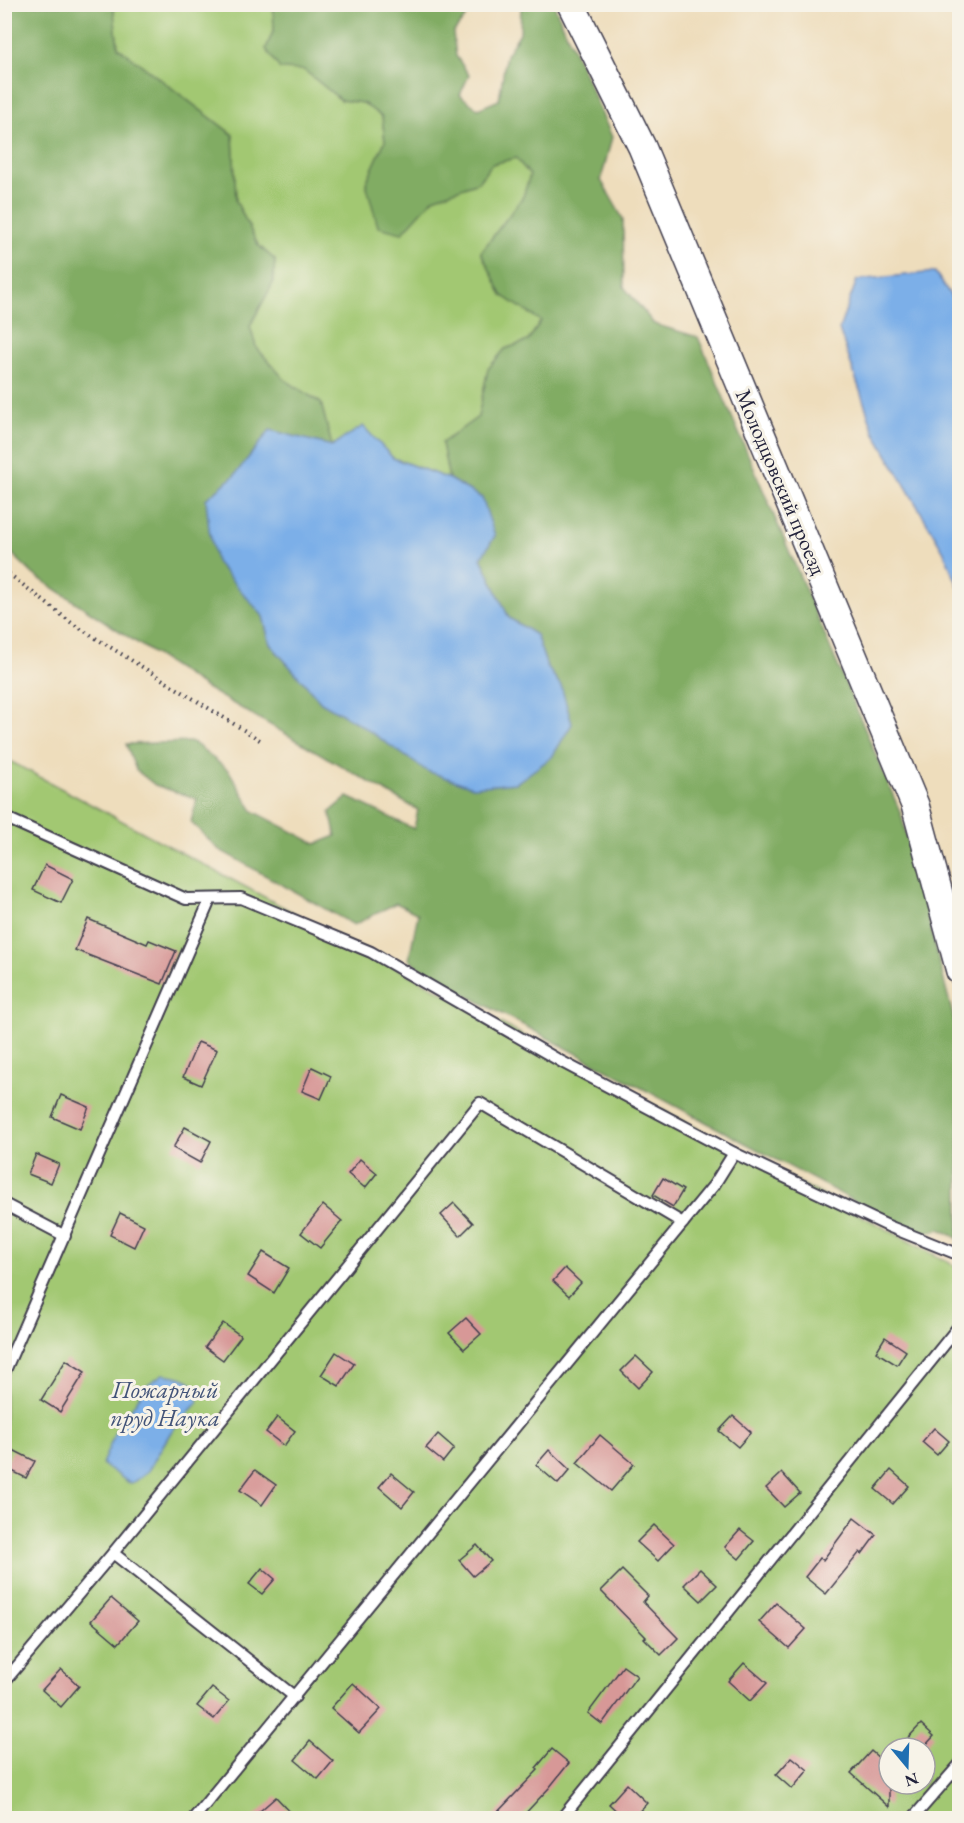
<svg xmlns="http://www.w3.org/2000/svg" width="964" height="1823" font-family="'EB Garamond',serif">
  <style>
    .green { fill: #a2c872; stroke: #627556; stroke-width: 1.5; fill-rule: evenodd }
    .forest { fill: #81ac64; stroke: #526750; stroke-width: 1.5 }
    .water { fill: #7cafe8; stroke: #4f6892; stroke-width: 1.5 }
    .building { fill: #d79897 }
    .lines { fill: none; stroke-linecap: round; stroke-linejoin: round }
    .service-casing { stroke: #413e4e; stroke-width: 14 }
    .tertiary-casing { stroke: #413e4e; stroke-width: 30 }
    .path { stroke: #413e4e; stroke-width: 4; stroke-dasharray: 1.5 4.5; stroke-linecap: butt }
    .service { stroke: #fff; stroke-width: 10 }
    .tertiary { stroke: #fff; stroke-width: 27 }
    .labels { text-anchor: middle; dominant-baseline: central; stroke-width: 6; stroke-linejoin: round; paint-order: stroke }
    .street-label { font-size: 22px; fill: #22223b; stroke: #f7f3e8 }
    .water-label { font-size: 24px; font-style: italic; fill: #425378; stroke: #f7f3e8 }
  </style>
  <rect width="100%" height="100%" fill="#f7f3e8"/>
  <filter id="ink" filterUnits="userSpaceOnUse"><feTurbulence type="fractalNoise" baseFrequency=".0167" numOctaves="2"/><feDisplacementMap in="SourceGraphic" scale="12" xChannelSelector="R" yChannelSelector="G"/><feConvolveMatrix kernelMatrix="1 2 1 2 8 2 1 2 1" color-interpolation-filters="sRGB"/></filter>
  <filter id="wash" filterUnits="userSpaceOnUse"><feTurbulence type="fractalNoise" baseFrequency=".008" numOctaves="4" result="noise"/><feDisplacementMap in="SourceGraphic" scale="24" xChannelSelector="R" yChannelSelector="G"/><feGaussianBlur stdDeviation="1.35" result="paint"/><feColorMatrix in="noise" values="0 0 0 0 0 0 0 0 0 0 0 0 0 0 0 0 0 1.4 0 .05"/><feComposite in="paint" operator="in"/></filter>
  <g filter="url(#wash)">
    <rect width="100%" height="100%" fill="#eeddbc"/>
    <g class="green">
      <path d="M 113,5 L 273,5 L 274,29 L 266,49 L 304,70 L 341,100 L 363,103 L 382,117 L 385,141 L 366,183 L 402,233 L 434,197 L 478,182 L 492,164 L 516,158 L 530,175 L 523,197 L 481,252 L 502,295 L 541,321 L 528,341 L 505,349 L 488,369 L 478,417 L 442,443 L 449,479 L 393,458 L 363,427 L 332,446 L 321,403 L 285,380 L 256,347 L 250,326 L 273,283 L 275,260 L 258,245 L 236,201 L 233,135 L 118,47 Z"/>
      <path d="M 4,758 L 959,1268 L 959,1818 L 5,1818 ZM 889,1748 L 925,1748 L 925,1784 L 889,1784 Z"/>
    </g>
    <path class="forest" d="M 4,5 L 113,5 L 118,47 L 233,135 L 236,201 L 258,245 L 275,260 L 273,283 L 250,326 L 256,347 L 285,380 L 321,403 L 332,446 L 270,430 L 234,476 L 206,499 L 263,616 L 270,644 L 321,702 L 359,724 L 561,686 L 547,667 L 536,635 L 509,618 L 481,557 L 482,498 L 449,479 L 442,443 L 478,417 L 488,369 L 505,349 L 528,341 L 541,321 L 502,295 L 481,252 L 523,197 L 530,175 L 516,158 L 492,164 L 478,182 L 434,198 L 402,233 L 378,227 L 366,183 L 385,141 L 382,117 L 363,103 L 341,100 L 304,70 L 280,69 L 266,49 L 274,29 L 273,5 L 469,5 L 468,14 L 453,33 L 456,56 L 469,75 L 460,95 L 478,109 L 499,100 L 506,55 L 520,33 L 521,5 L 554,5 L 612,137 L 601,180 L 623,219 L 624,287 L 654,324 L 698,337 L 901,814 L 959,1039 L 959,1239 L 940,1229 L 918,1235 L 429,975 L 409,959 L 418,914 L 396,903 L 354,925 L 218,849 L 191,822 L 197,799 L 155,785 L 136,770 L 126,744 L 193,742 L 229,771 L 253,811 L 316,844 L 336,836 L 330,812 L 348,797 L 414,829 L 418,810 L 206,688 L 34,575 L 5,547 Z"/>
    <g class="water">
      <path d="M 935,272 L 959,308 L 959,588 L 943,550 L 874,432 L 839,329 L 857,280 Z"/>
      <path d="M 363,426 L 393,458 L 449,479 L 482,498 L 495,536 L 481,558 L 509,618 L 536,635 L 547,667 L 561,686 L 572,724 L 552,757 L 516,783 L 473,787 L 427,771 L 359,724 L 321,702 L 270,644 L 263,616 L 216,562 L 209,529 L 206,499 L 234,476 L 270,430 L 332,446 Z"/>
      <path d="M 163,1374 C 184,1377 196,1378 198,1402 L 171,1432 L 148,1471 L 131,1484 L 102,1464 L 116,1431 L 147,1385 Z"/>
    </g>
    <g id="blocks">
      <g class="building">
        <path d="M 45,865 L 73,879 L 61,903 L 33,890 Z"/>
        <path d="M 88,919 L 147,944 L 149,940 L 176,951 L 162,984 L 75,950 Z"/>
        <path d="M 198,1042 L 217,1050 L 201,1085 L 183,1077 Z"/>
        <path d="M 312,1067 L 331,1076 L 321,1099 L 302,1091 Z"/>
        <path d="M 61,1095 L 89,1107 L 80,1129 L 52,1117 Z"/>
        <path d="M 185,1127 L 211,1141 L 200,1163 L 173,1148 Z"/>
        <path d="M 36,1154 L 59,1164 L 51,1183 L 28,1174 Z"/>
        <path d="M 360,1159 L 377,1173 L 365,1188 L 348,1174 Z"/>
        <path d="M 663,1178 L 683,1190 L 673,1207 L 653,1195 Z"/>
        <path d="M 454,1203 L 473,1223 L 460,1236 L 441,1215 Z"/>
        <path d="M 323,1205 L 342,1221 L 320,1248 L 301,1233 Z"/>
        <path d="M 120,1213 L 144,1225 L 134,1247 L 110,1235 Z"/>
        <path d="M 263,1252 L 289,1268 L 274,1293 L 248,1276 Z"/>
        <path d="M 565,1268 L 581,1283 L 569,1296 L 553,1281 Z"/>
        <path d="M 466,1318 L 481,1334 L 464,1349 L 449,1333 Z"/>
        <path d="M 223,1323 L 241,1336 L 223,1360 L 205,1347 Z"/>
        <path d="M 885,1337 L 906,1351 L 897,1365 L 876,1352 Z"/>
        <path d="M 336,1352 L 354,1364 L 339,1386 L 321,1375 Z"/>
        <path d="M 636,1356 L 653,1372 L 638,1388 L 621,1371 Z"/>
        <path d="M 66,1360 L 85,1372 L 60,1412 L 41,1400 Z"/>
        <path d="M 733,1416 L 751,1432 L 738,1447 L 719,1431 Z"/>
        <path d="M 277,1417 L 295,1431 L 284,1446 L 266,1432 Z"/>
        <path d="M 934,1428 L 949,1441 L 937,1455 L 922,1442 Z"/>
        <path d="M 438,1434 L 454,1448 L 443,1462 L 426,1448 Z"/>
        <path d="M 600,1435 L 634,1464 L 611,1491 L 577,1463 Z"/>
        <path d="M 13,1450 L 35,1461 L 26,1478 L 4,1467 Z"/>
        <path d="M 549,1450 L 570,1470 L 558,1484 L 536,1465 Z"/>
        <path d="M 255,1470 L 276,1485 L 262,1505 L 240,1490 Z"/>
        <path d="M 891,1470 L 909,1486 L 893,1504 L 875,1489 Z"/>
        <path d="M 391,1473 L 414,1492 L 402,1507 L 379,1487 Z"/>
        <path d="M 782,1473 L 800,1493 L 784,1507 L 766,1488 Z"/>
        <path d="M 854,1518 L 876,1535 L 862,1554 L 860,1552 L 826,1594 L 805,1577 L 820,1558 L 823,1560 Z"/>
        <path d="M 654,1525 L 674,1544 L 658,1561 L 637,1542 Z"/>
        <path d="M 740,1530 L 754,1541 L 739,1559 L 725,1547 Z"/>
        <path d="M 477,1545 L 491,1561 L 473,1576 L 459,1560 Z"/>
        <path d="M 262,1568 L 275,1579 L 262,1594 L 249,1584 Z"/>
        <path d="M 700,1569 L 717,1585 L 701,1601 L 684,1585 Z"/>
        <path d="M 622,1570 L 648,1596 L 643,1602 L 678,1638 L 661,1655 L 644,1638 L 646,1637 L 601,1591 Z"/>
        <path d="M 111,1598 L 138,1621 L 118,1644 L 91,1621 Z"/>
        <path d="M 776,1603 L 806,1629 L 789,1648 L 759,1622 Z"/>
        <path d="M 744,1663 L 767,1683 L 750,1701 L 728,1681 Z"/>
        <path d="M 623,1666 L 637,1676 L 602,1724 L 588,1713 Z"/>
        <path d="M 61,1669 L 79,1686 L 61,1707 L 42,1690 Z"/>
        <path d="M 353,1683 L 381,1709 L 359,1733 L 331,1708 Z"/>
        <path d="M 212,1688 L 229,1701 L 214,1719 L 197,1706 Z"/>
        <path d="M 921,1724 L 934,1736 L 923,1748 L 915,1748 L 906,1740 Z"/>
        <path d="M 310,1741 L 333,1761 L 318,1779 L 295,1760 Z"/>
        <path d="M 552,1749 L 569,1763 L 549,1788 L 521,1818 L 492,1818 L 538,1770 L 536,1768 Z"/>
        <path d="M 871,1751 L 889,1767 L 889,1807 L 851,1773 Z"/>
        <path d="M 792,1757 L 808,1770 L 792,1789 L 776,1775 Z"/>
        <path d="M 627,1784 L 647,1803 L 633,1818 L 624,1818 L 609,1804 Z"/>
        <path d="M 276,1797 L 296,1818 L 252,1818 Z"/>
      </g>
    </g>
  </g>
  <g filter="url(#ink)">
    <use href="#blocks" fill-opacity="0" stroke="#413e4e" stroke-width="1.5"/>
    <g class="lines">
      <defs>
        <g id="service">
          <path d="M 4,817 L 186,899 L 241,898 L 371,952 L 562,1062 L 734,1153"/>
          <path d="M 4,1204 L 65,1236"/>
          <path d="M 4,1373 L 210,900"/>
          <path d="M 113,1553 L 295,1697"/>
          <path d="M 4,1682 L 113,1553 L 480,1103 L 683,1223"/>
          <path d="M 194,1818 L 714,1185 L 734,1153 L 888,1226 L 960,1255"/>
          <path d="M 562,1818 L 960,1325"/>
          <path d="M 913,1818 L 960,1764"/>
        </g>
        <path id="tertiary" d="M 571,4 L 642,147 L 915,805 L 960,971"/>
      </defs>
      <use href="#service" class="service-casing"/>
      <use href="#tertiary" class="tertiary-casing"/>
      <path class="path" d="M 4,570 L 73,624 L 263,742"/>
      <use href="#service" class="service"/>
      <use href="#tertiary" class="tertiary"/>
    </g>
  </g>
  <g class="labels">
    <g class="street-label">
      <text transform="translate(781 482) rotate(67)">Молодцовский проезд</text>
    </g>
    <g class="water-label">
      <text x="165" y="1389">Пожарный<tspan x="165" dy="28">пруд Наука</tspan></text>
    </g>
  </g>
  <rect width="964" height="1823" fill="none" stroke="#f7f3e8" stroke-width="24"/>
  <g transform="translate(907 1766) rotate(161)"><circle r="28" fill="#f7f3e8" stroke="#a29fa3" stroke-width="1.5"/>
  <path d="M0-4.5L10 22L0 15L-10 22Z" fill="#1f6fb2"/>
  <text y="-9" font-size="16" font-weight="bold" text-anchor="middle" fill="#22223b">N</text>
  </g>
</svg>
